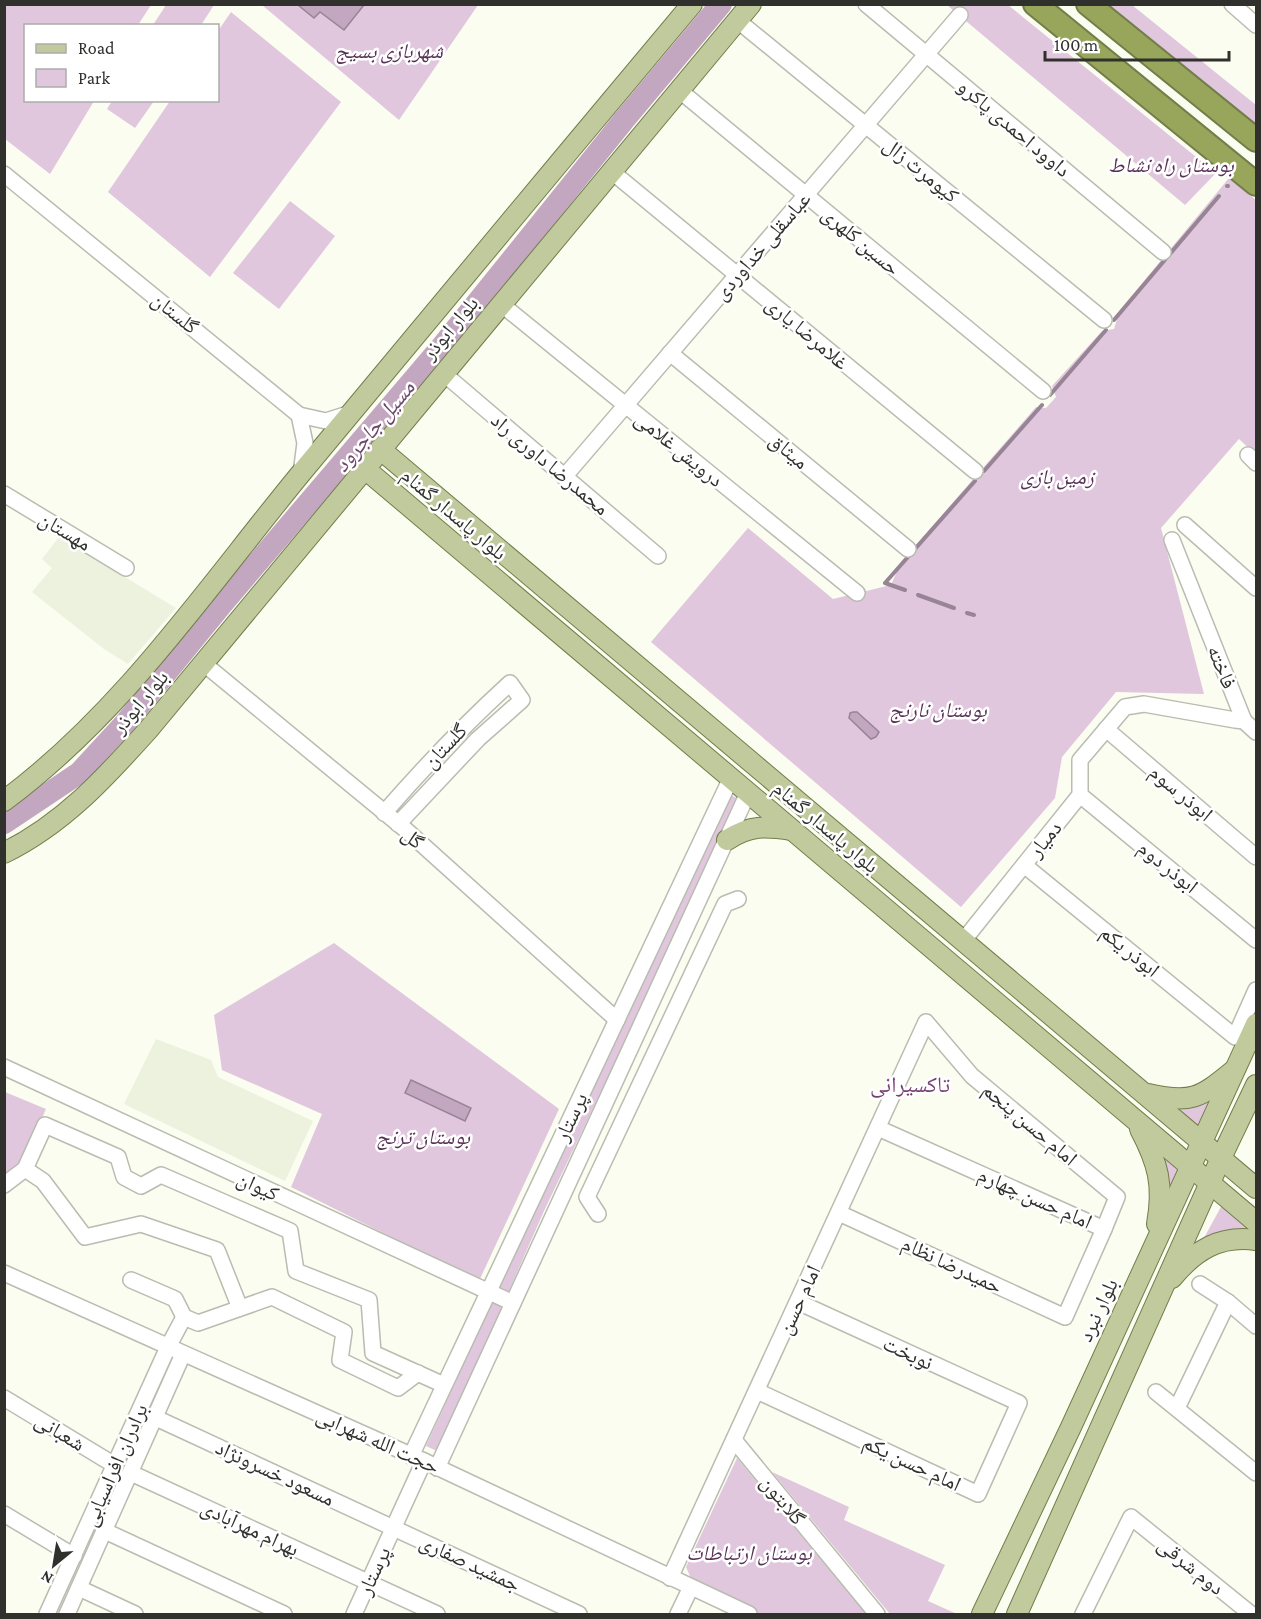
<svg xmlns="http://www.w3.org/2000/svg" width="1261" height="1619" font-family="'Crimson Pro','Noto Naskh Arabic',serif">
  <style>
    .built { fill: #edf2de }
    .green { fill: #e0c7de }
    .water { fill: #c3a7c1; stroke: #978495; stroke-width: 1.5 }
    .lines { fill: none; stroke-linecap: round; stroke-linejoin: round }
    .stream { stroke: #978495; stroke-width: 4 }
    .river { stroke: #c3a7c1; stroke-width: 22 }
    .minor-casing { stroke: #b9bcb0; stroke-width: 18 }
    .major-casing { stroke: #737d4a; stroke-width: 22 }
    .highway-casing { stroke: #737d4a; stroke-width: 26 }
    .minor { stroke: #fff; stroke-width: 15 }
    .major { stroke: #c1ca9c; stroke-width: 20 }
    .highway { stroke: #97a65a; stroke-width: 22 }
    .labels { text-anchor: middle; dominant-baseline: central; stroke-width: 5; stroke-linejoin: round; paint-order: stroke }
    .park-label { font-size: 21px; font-style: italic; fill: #573156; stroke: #fff }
    .street-label { font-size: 21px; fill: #30312d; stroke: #fff }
    .water-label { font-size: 22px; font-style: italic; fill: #6e466c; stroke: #fff }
    .neighbourhood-label { font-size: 22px; fill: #754173; stroke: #fff }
  </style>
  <rect width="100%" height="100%" fill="#fafdf0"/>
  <g class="built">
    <path d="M 59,537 L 176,608 L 128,664 L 104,649 L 32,592 L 52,568 L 42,559 Z"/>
    <path d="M 156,1039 L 211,1060 L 218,1077 L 313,1121 L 285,1181 L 124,1104 Z"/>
  </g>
  <g class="green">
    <path d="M 4,5 L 151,5 L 138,25 L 26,26 L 26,100 L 94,101 L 50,174 L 5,139 Z"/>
    <path d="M 166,5 L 166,4 L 214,5 L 201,25 L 153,25 Z"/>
    <path d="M 262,5 L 478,5 L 399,120 Z"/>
    <path d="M 947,5 L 1008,5 L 1216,173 L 1185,205 Z"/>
    <path d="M 1108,5 L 1132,5 L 1256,105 L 1256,127 Z"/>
    <path d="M 231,12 L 341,102 L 210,277 L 108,192 L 170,101 L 218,100 L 218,31 Z"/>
    <path d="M 112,101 L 112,100 L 154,101 L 135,128 L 107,109 Z"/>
    <path d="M 1229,178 L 1256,200 L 1256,455 L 1239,439 L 1161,528 L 1204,694 L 1116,692 L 1062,757 L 1055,798 L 961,907 L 651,642 L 748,528 L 833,599 L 891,585 L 901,562 L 1036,407 L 1046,408 L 1056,397 L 1052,386 L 1102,331 L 1114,329 L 1120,310 Z"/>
    <path d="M 290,201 L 335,236 L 279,309 L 233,273 Z"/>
    <path d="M 729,794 L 740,800 L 544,1211 L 508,1293 L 497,1287 Z"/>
    <path d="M 334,943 L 559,1109 L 479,1281 L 291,1187 L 322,1114 L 222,1070 L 214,1015 Z"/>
    <path d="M 1222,1087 L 1201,1132 L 1174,1107 Z"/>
    <path d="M 5,1092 L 46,1109 L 23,1161 L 5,1175 Z"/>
    <path d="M 1158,1146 L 1184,1168 L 1165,1211 Z"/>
    <path d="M 1222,1205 L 1256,1233 L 1199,1247 Z"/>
    <path d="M 492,1302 L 502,1306 L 437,1451 L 426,1446 Z"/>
    <path d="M 737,1458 L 866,1614 L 760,1614 L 693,1583 L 686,1567 Z"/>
    <path d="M 772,1472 L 849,1507 L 844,1520 L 945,1565 L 928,1601 L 957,1614 L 890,1614 Z"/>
  </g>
  <g class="water">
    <path d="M 298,5 L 364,5 L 344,30 L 320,12 L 314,18 Z"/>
    <path d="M 853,712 L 857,712 L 877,730 L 879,732 L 876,737 L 871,739 L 849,718 L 850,713 Z"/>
    <path d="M 411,1080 L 471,1108 L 465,1121 L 405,1093 Z"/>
  </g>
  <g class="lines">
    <g class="stream">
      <path d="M 1227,186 L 1228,186"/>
      <path d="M 1114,320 L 1219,196"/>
      <path d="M 1050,395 L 1106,330"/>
      <path d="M 984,471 L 1042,405"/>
      <path d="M 905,590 L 885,583 L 975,481"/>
      <path d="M 918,595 L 954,608"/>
      <path d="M 967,613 L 974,615"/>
    </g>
    <path class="river" d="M 4,823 L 79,773 L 126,722 L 223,603 L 443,345 L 624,120 L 721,4"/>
    <defs>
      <g id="minor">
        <path d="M 866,4 L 1163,252"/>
        <path d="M 1232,4 L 1256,25"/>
        <path d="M 737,20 L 1104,320"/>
        <path d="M 679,90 L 1043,391"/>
        <path d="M 611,171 L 975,471"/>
        <path d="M 4,174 L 299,415 L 305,443 L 301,474"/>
        <path d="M 501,304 L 857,593"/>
        <path d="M 670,353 L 908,549"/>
        <path d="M 443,373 L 658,556"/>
        <path d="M 299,415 L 326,421 L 351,413"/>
        <path d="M 1248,455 L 1256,463"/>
        <path d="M 564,477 L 960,15"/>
        <path d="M 4,494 L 126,568"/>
        <path d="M 1185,525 L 1256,588"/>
        <path d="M 1172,540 L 1244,721"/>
        <path d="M 203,663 L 406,830 L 617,1020"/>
        <path d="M 1106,729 L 1256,857"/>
        <path d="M 1080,795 L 1256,940"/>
        <path d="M 384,813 C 424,767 465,724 510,683 L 522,700 L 478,739 L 398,824"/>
        <path d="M 1024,865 L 1235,1037 L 1256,990"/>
        <path d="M 963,941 L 1080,795 L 1080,760 L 1125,707 L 1144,704 L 1235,720 L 1244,721 L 1256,732"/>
        <path d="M 4,1067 L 513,1303"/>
        <path d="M 25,1169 L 43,1181 L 85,1237 L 141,1224 L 217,1250 L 240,1308"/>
        <path d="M 4,1185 L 25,1169 L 45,1125 L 118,1157 L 124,1177 L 141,1186 L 161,1175 L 290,1231 L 296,1271 L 369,1300 L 373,1353 L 444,1385"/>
        <path d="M 839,1213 L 1065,1317 L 1104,1229 L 878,1128"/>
        <path d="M 598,1214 L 587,1197 L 725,904 L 738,899"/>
        <path d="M 4,1273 L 424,1461 L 749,1614"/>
        <path d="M 131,1280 L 175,1299 L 184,1317 L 198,1323 L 272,1297 L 344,1332 L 340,1360 L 398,1388 L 418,1373"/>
        <path d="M 1200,1284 L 1228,1302 L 1256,1326"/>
        <path d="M 757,1391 L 978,1494 L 1019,1403 L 798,1302"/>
        <path d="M 1156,1392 L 1256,1473"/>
        <path d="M 4,1398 L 116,1466"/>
        <path d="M 1177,1408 L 1228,1302"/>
        <path d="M 156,1418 L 579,1614"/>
        <path d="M 734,1440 L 877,1614"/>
        <path d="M 411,1456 L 731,778"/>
        <path d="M 437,1468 L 748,793"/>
        <path d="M 131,1473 L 437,1614"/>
        <path d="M 4,1514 L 74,1556"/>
        <path d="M 105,1531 L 284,1614"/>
        <path d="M 670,1578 L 926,1022 L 972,1076 L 1117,1197 L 1104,1229"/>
        <path d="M 79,1588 L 135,1614"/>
        <path d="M 47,1614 L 168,1347 L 184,1317"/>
        <path d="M 67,1614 L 183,1354"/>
        <path d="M 354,1614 L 424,1461"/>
        <path d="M 678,1614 L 691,1587"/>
        <path d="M 1083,1614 L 1131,1517 L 1251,1614"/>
      </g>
      <g id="major">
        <path d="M 380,449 L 1256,1188"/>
        <path d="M 364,468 L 1256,1222"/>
        <path d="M 4,801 C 124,712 208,586 302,472 C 431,315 562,160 692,4"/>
        <path d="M 727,840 C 750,825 765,826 792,830"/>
        <path d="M 4,853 C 63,824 105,778 148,730 L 751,4"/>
        <path d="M 1148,1094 C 1191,1104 1200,1098 1233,1071"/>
        <path d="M 1140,1129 C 1158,1163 1164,1185 1157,1224"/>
        <path d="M 1172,1278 C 1195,1250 1220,1235 1256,1240"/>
        <path d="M 982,1614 L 1071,1427 L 1256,1024"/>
        <path d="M 1017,1614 L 1221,1158 L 1256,1085"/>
      </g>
      <g id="highway">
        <path d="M 1035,4 L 1256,184"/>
        <path d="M 1088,4 L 1256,140"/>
      </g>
    </defs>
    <use href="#minor" class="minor-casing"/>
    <use href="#major" class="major-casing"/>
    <use href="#highway" class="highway-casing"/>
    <use href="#minor" class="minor"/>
    <use href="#major" class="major"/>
    <use href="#highway" class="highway"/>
  </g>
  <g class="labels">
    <g class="park-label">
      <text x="389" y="51">شهربازی بسیج</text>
      <text x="1171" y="165">بوستان راه نشاط</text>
      <text x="1057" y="477">زمین بازی</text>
      <text x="938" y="710">بوستان نارنج</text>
      <text x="423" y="1137">بوستان ترنج</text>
      <text x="749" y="1553">بوستان ارتباطات</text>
    </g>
    <g class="street-label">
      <text transform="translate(1014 128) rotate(40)">داوود احمدی پاکرو</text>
      <text transform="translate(921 170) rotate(39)">کیومرث زال</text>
      <text transform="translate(861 241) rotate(40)">حسین کلهری</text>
      <text transform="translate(762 246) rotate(-49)">عباسقلی خداوردی</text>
      <text transform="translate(175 313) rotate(39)">گلستان</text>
      <text transform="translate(450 328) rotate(-50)">بلوار ابوذر</text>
      <text transform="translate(807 333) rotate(40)">غلامرضا یاری</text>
      <text transform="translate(679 449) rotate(39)">درویش غلامی</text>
      <text transform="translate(789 451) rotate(40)">میثاق</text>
      <text transform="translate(550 464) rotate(40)">محمدرضا داوری راد</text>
      <text transform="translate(454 514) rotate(40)">بلوار پاسدار گمنام</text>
      <text transform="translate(65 531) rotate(31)">مهستان</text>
      <text transform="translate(1222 667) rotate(68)">فاخته</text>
      <text transform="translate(140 702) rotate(-50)">بلوار ابوذر</text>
      <text transform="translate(445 746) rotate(-46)">گلستان</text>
      <text transform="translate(1181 793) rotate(40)">ابوذر سوم</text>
      <text transform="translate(826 827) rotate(40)">بلوار پاسدار گمنام</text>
      <text transform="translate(413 838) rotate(41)">گل</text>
      <text transform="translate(1045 839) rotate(-51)">دمیار</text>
      <text transform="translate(1168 867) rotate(39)">ابوذر دوم</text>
      <text transform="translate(1130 951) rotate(39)">ابوذر یکم</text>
      <text transform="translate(571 1117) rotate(-65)">پرستار</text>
      <text transform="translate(1030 1124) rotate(40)">امام حسن پنجم</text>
      <text transform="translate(258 1186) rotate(25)">کیوان</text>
      <text transform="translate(1035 1198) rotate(24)">امام حسن چهارم</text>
      <text transform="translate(952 1265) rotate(25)">حمیدرضا نظام</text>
      <text transform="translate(799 1300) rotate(-65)">امام حسن</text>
      <text transform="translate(1098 1310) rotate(-65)">بلوار نبرد</text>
      <text transform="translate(908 1353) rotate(25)">نوبخت</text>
      <text transform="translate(60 1432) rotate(31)">شعبانی</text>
      <text transform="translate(378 1441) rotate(24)">حجت الله شهرابی</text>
      <text transform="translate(912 1463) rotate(25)">امام حسن یکم</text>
      <text transform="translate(115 1465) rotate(-66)">برادران افراسیابی</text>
      <text transform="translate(275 1473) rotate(25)">مسعود خسرونژاد</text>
      <text transform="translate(783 1500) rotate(51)">گلابتون</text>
      <text transform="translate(250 1528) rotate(25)">بهرام مهرآبادی</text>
      <text transform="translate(470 1563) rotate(25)">جمشید صفاری</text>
      <text transform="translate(1191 1566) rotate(39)">دوم شرقی</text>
      <text transform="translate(374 1571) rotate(-65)">پرستار</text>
    </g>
    <g class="water-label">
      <text transform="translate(374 426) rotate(-50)">مسیل جاجرود</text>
    </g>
    <g class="neighbourhood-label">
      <text x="910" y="1084">تاکسیرانی</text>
    </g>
  </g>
  <rect width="1261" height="1619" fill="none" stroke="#30312d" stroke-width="12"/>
  <rect x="24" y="24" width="195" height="78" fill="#ffffff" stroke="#acadab" stroke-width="1.5"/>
  <rect x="36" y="44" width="30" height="9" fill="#c1ca9c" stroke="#acadab" stroke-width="1.5"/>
  <text x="78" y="54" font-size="18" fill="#30312d">Road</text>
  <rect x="36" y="69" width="30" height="18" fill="#e0c7de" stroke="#acadab" stroke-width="1.5"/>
  <text x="78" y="84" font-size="18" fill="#30312d">Park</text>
  <g transform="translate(54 1565) rotate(210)" stroke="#ffffff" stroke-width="4.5" paint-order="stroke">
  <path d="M0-4.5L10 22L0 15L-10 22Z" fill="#30312d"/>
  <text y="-9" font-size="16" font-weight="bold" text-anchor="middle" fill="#30312d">N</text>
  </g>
  <path d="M1045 51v9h184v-9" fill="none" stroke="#30312d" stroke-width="3"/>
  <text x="1054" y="51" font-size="18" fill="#30312d" stroke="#ffffff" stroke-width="4.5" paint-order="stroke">100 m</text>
</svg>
